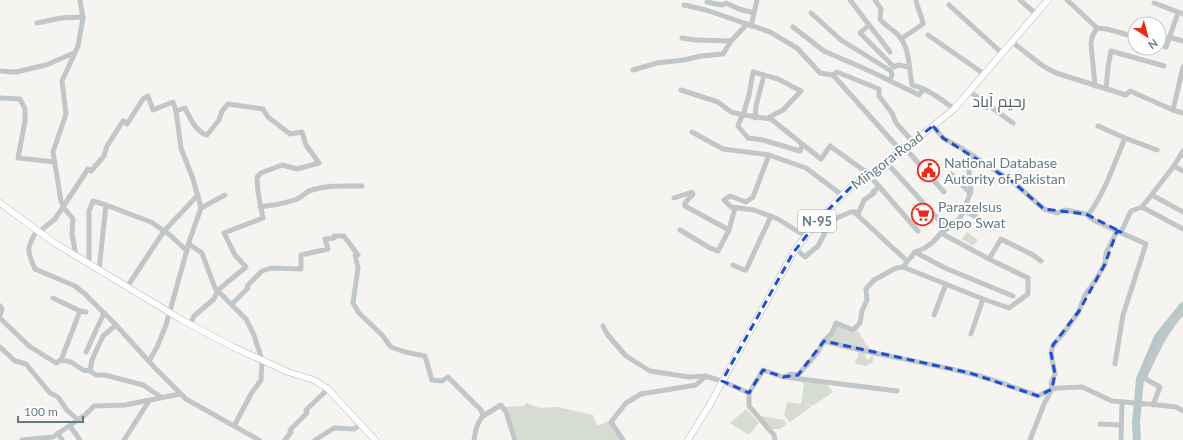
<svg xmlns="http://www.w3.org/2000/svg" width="1183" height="440" font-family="Lato,Cairo,sans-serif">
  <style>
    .green { fill: #d7dcd1 }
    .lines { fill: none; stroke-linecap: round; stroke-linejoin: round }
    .river { stroke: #b7c8ca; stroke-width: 8 }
    .major-casing { stroke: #b2b8bb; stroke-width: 7 }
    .minor { stroke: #c1c6c9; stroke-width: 5 }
    .major { stroke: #fff; stroke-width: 6 }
    .marked { fill: none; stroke: #1d4ed8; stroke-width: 3; stroke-dasharray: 8 5; stroke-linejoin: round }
    .labels { text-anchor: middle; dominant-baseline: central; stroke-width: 4; stroke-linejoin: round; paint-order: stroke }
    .shield { fill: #fff; stroke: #90a2a9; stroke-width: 1 }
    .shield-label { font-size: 13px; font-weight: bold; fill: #617a84 }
    .street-label { font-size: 14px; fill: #617a84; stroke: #fff }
    .poi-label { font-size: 14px; fill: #617a84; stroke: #fff; text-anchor: start }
    .quarter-label { font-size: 16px; fill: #506168; stroke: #fff }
  </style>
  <rect width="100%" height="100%" fill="#f5f4f0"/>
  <g class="green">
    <path d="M 967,232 L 978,240 L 973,246 L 962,239 Z"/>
    <path d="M 837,326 L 854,333 L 857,330 L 871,351 L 827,340 Z"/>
    <path d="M 858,352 L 865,354 L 866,358 L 868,360 L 871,356 L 874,358 L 872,363 L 866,366 L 856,364 L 855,361 L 858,357 Z"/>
    <path d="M 802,382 L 827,384 L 833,392 L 814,405 L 804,404 L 812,406 L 790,422 L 784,415 L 787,402 L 801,404 L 804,384 Z"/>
    <path d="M 526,403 L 540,408 L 557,407 L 593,415 L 597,426 L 609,421 L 621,440 L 518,440 L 512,424 L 504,407 L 524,406 Z"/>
    <path d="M 746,409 L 759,423 L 749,435 L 730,423 Z"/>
    <path d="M 761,416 L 784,420 L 787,424 L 780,429 L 772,429 Z"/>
  </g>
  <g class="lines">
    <path class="river" d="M 1137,440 L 1136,423 L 1140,379 L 1158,337 L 1183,306"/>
    <defs>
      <g id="major">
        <path d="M 0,203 L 53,242 L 182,320 L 233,347 L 288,372 L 314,380 L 328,389 L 375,440"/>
        <path d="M 688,440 L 709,406 L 793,253 C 814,223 839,198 866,172 L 869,175 L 913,142 L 954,109 L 1048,0"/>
      </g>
    </defs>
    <use href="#major" class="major-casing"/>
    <g class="minor">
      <path d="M 850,0 L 890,52"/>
      <path d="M 875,0 L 881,9 L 880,19 C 885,26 893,29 899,36 C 910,48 909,69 912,85 C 928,89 941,99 954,109"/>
      <path d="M 1020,0 L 1036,14"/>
      <path d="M 1067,0 L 1097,28 L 1107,29 L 1135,37"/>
      <path d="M 707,2 L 722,5 L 726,3 L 739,9 L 754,13"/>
      <path d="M 1154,3 L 1183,14"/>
      <path d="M 684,5 L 706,10 L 770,32 L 797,48 L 820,73 L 833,75 L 837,72 L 879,89 L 879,96 L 892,113 L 896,123 L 913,142"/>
      <path d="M 949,5 L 1002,53"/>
      <path d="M 811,13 L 841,40 L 891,71 L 892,75 L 890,80"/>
      <path d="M 37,23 L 61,18 L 83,17"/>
      <path d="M 869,25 L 860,33 L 894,67 L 898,65 L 909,67"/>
      <path d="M 751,26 L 757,0"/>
      <path d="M 793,27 L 824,51 L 872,72 L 919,95 L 924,89"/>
      <path d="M 928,35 L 984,74"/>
      <path d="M 1169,37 L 1183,41"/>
      <path d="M 682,38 L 695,40 L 731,41"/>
      <path d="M 901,39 L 923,24 C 922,15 917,8 916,0"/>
      <path d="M 1012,42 L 1043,66 L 1056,73 L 1126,95 L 1130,91 L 1173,110 L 1183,113"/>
      <path d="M 1159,44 L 1166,47 L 1178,13"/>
      <path d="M 633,70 L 657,63 L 684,60 L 701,56 L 723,54 L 731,41 L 747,24"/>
      <path d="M 0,71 L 16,72 L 46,65 L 74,53"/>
      <path d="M 833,75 L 901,151"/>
      <path d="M 1095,86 L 1091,44 L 1092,37 L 1097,28"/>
      <path d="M 1106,89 L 1108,67 L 1111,51 L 1164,66"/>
      <path d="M 681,90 L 718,102 L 731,112 L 743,115 L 749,95 L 753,72 L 778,79 L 801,91 L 783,110 L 768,118"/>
      <path d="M 969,91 L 1013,123"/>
      <path d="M 0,98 L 20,99 L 25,109 L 25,121 L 18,158 L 55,162"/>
      <path d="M 1173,110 L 1183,67"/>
      <path d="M 176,111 L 185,108 C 190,118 196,132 207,135 L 219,120 L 222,111 L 228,104 L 263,109 L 268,117 L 290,134 L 302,132 L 306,145 L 319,163 L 297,169 L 282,165 L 261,173 L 257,177 L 258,192 L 263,218 L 224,233 L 235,255 L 246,267 L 218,290 L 214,299 L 194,316 L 190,324"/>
      <path d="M 755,118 L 756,106 L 764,75"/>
      <path d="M 933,126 L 943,138 L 963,149 L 1013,182 L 1044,209 L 1057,213 L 1065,210 L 1086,214 L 1095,221 L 1146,244 L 1123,315 L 1115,364"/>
      <path d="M 1098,126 L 1125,138 L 1157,150"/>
      <path d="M 692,132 L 723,149 L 769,155 L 806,168 L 842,195"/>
      <path d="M 802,145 L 800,151 L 763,140 L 748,138 L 738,126 L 741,118 L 743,115 L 771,119 L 821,159 L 830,146 L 866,172"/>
      <path d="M 905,148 L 944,192"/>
      <path d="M 769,155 L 753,197 L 746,202 L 730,196 L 724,200 L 731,207 L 754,210 L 778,219 L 805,236"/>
      <path d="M 886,162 L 947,229"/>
      <path d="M 1174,166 L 1183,171"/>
      <path d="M 951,174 L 970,193"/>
      <path d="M 869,175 L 918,231"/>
      <path d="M 1152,195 L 1183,212"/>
      <path d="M 674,198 L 692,192 L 693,194 L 685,203 L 685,206 L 729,230 L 735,208"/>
      <path d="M 260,207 C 272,205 285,204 297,199 C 303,197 306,191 312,190 C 328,185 345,186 362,186"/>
      <path d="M 1142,207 L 1183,229"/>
      <path d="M 201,208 L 225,195"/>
      <path d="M 964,210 L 995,228"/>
      <path d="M 854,212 L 907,261"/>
      <path d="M 1088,215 C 1105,193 1114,164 1125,138"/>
      <path d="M 37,230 C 27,248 26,249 35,269 L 75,286 L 85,294 L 116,325 L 155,368 L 186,399 L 259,440"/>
      <path d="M 680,230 L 710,248 L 718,251 L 729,230"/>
      <path d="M 39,232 L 55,219 L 88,169 L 91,171 L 104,156 L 107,146 L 123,121 L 127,124 L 143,99 L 148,96 L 153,110 L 173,102 L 176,111 L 181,148 L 193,179 L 201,208 L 190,239 L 166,325 L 157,347 L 149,361"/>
      <path d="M 189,244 L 202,253 L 215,288 L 246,319 L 254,335 L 262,360 L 261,380 L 251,394 L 234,426"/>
      <path d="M 796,249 L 805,257 L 818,246 L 830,223 L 839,217 L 851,212 L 859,212 L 864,200 L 874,193 L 873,192 L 879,187"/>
      <path d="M 915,252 L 945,268 L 1013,296"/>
      <path d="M 76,256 L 72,234 L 73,219 L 64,208 L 61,201 L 53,152 L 66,114 L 62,81 L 78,46 L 83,18 L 80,0"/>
      <path d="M 989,259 L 1001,239 L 1033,255 L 1041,261"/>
      <path d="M 89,263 L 89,211 L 93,201 L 106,205 L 151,222 L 170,235 L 187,251"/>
      <path d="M 733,265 L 744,270 L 746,270 L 771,216"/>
      <path d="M 903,267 L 983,299 L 1009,308 L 1028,294 L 1028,278 L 989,259 L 941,233"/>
      <path d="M 99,270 L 106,205"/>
      <path d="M 127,287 L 164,231 L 198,195"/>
      <path d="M 53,298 L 80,311 L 86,312"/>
      <path d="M 232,304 L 248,288 L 247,286 L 262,271 L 271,268 L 301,269 L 301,255 L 328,249 L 325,239 L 334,238 L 334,236 L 344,236 L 358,255 L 355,255 L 358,268 L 353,303 L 359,313 L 382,335 L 391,347 L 405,352 L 425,356 L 432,380 L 442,381 L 448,377 L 481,410 L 483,416 C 477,422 475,432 474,440"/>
      <path d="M 0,306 L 2,309 L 0,315"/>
      <path d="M 934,315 L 946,284"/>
      <path d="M 0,318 L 29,346 L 56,363 L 61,360 L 71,362 L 83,370 L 90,371 L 96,375 L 105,375 L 143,385 L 161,397"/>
      <path d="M 603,326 L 607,334 L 626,356 L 650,371 L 689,377 L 705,376 L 722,381 L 749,393 L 763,370 L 783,377 L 791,374 L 798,375 L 817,353 L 824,341 C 871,354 920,361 968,373 C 991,378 1015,388 1038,396 L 1052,389 L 1058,388 L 1082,387 L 1112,401 L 1147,404"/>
      <path d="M 971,334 L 983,299"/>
      <path d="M 824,341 L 832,333 L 836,323 L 853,330 L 860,323 L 862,311 L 867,300 L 866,289 L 874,280 L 896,268 L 903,267 L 915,252 L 925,248 L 933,242 L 941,233 L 955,223 L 960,218 L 964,210 L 971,191 L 968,163 L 974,156"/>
      <path d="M 0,347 L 15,361 L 26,364 L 50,393 L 58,397 L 66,409 L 78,420"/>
      <path d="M 86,352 L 104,313"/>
      <path d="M 61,360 L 80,311"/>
      <path d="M 90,371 L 92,360 L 103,336 L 116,325"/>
      <path d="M 785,377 L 897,391"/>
      <path d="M 749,393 L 749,406 L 774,435 L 775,440"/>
      <path d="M 1150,404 L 1176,407 L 1183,411"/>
      <path d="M 1153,405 L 1160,387 L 1144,378 C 1155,355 1165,331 1183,312"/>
      <path d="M 483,416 L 501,405 L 506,412 L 515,440"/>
      <path d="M 1100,424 L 1121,425"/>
      <path d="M 70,426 L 80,440"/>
      <path d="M 58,433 L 62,440"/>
      <path d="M 22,440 L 53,437 L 85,415 L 94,406 L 125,405 L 180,394"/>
      <path d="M 124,440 L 149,401"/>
      <path d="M 285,440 L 291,432 L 290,430 L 307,413 L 306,410 L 328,389"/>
      <path d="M 315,440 L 334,428 L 354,429 L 361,424"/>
      <path d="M 623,440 L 611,422 L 626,403 L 641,394 L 696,385 L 706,376"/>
      <path d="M 1030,440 L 1044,404 L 1052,389 L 1051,383 L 1055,374 L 1051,353 L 1053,345 L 1063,334 L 1079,311 L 1085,295 L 1095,281 L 1105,264 L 1106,253 L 1117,231 L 1121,232 L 1131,211 L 1142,207 L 1174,166 L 1183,151"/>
      <path d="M 1121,440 L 1122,402"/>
    </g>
    <use href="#major" class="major"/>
  </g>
  <path class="marked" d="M 933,126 L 943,138 L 1013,182 L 1044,209 L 1086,214 L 1121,232 L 1117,231 L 1105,264 L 1079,311 L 1053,345 L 1051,353 L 1055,374 L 1052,389 L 1038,396 L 970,373 L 824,341 L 798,375 L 783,377 L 763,370 L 749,393 L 722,381 L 793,253 L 821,217 L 866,172 L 869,175 Z"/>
  <defs>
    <symbol id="civic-ring" viewBox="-11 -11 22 22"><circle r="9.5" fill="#fff" stroke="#f02715" stroke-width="1.5"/><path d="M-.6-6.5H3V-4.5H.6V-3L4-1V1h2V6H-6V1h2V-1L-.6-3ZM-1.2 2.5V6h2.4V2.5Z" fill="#f02715"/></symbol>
    <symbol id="supermarket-ring" viewBox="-11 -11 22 22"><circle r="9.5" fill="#fff" stroke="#f02715" stroke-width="1.5"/><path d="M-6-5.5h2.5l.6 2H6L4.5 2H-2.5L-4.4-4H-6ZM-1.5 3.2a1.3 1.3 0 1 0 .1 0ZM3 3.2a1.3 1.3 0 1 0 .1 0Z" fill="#f02715"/></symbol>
  </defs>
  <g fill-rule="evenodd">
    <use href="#civic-ring" x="916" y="158" width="25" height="25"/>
    <use href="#supermarket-ring" x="910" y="202" width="25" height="25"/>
  </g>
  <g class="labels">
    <rect class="shield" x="798" y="210" width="38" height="22" rx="3"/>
    <g class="shield-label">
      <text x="817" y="221">N-95</text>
    </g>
    <g class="street-label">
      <text transform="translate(887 160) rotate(-37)">Mingora Road</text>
    </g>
    <g class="poi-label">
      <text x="944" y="162">National Database<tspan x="944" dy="16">Autority of Pakistan</tspan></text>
      <text x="938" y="206">Parazelsus<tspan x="938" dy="16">Depo Swat</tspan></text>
    </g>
    <g class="quarter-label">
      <text x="999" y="100">رحیم آباد</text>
    </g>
  </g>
  <g transform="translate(1147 36) rotate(144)"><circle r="19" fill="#ffffff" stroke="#c0cace"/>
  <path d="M0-3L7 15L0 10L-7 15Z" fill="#f02715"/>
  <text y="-6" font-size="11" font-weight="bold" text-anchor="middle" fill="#617a84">N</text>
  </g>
  <path d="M18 416v6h65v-6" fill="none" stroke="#617a84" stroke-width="2"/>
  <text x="24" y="416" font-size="12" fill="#617a84" stroke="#ffffff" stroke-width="3" paint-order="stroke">100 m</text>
</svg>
